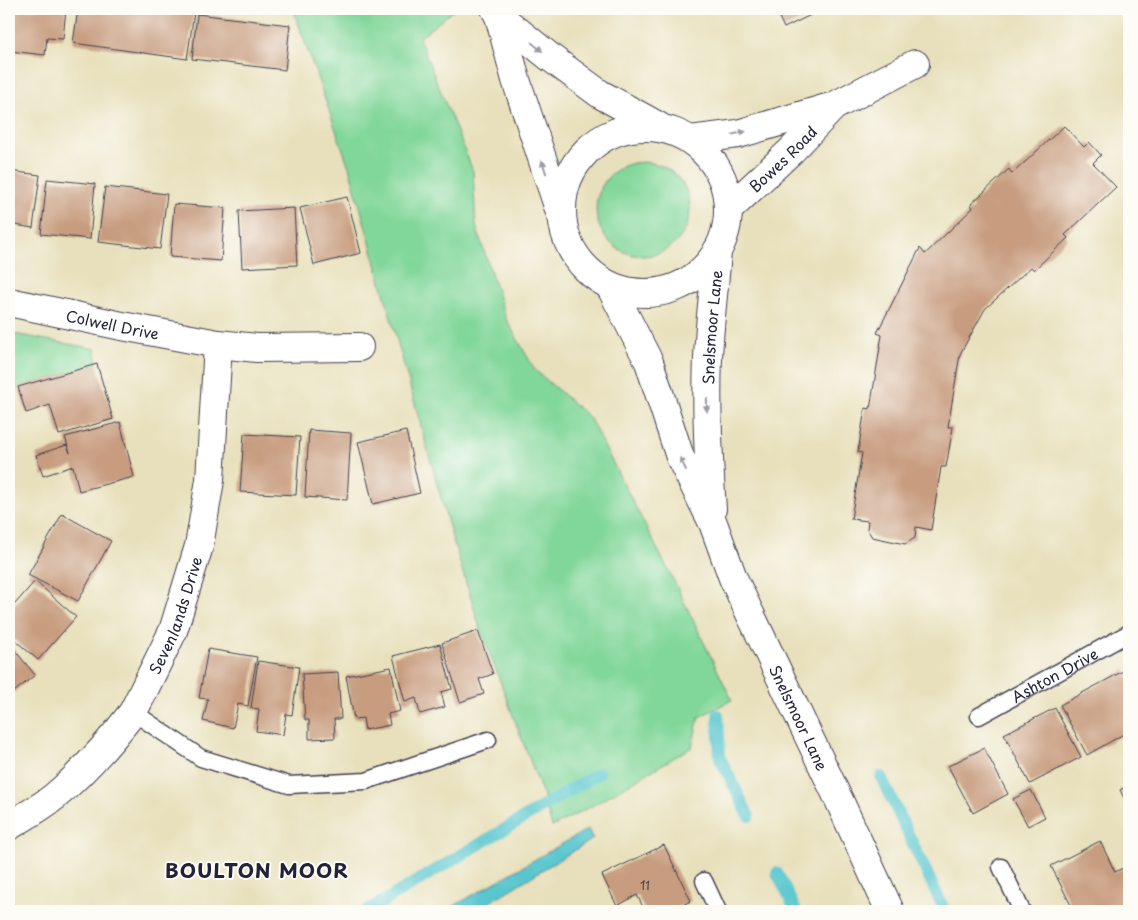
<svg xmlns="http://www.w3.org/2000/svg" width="1138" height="920" font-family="'Playpen Sans',sans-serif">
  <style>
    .green { fill: #81d79a; stroke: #527c6a }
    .water { fill: #59c6ce; stroke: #3e7484 }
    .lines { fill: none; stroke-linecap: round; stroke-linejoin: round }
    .stream { stroke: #59c6ce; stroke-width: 12 }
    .building { fill: #c79c7f }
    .lane-casing { stroke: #403e4e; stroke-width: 19 }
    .street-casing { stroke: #403e4e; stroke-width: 30 }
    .secondary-casing { stroke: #403e4e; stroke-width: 30 }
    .lane { stroke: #fff; stroke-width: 16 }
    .street { stroke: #fff; stroke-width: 28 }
    .secondary { stroke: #fff; stroke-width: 28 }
    .oneway { fill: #9c9ca7 }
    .labels { text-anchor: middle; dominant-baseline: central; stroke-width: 4; stroke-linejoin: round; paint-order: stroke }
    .number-label { font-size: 12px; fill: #4b404c }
    .street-label { font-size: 15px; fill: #22223b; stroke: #fdfcf7 }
    .district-label { font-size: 20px; font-weight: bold; letter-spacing: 1px; fill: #22223b; stroke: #fdfcf7 }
  </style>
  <rect width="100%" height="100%" fill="#fdfcf7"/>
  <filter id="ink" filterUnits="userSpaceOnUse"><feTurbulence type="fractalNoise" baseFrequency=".02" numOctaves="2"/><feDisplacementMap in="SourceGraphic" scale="10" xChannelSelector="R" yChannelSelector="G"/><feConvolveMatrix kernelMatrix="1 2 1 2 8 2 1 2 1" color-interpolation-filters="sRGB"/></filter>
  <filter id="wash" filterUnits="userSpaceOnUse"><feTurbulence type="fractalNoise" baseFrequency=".0096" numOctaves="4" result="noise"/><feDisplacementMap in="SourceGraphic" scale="20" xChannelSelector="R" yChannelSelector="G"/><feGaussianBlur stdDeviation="1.12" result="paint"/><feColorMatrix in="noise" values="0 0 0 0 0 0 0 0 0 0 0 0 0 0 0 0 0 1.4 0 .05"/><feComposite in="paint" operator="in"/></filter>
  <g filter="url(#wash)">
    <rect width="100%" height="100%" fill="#e8e0bc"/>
    <g class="green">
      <path d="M 293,9 L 455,9 L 419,38 L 473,171 L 476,226 L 506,319 L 535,370 L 589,417 L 675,583 L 732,700 L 699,717 L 692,747 L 590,807 L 552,827 L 543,795 L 480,628 L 451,534 L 349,167 Z"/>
      <circle cx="643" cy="209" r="47"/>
      <path d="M 9,333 L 96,349 L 97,364 L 9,391 Z"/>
    </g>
    <path class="water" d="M 588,829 L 593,839 L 475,911 L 445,911 Z"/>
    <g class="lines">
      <g class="stream">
        <path d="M 718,715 L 720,758 L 749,816"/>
        <path d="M 881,777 L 945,911"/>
        <path d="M 777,873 L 796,911"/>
        <path d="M 367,911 L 599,773"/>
      </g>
    </g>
    <g id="blocks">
      <g class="building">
        <path d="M 9,9 L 66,9 L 63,39 L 47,38 L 45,55 L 9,51 Z"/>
        <path d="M 78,9 L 161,9 L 194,13 L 187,59 L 73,43 Z"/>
        <path d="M 775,9 L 823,9 L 784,28 Z"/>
        <path d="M 197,14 L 290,25 L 285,70 L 192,59 Z"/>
        <path d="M 1064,126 L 1084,147 L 1089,142 L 1101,155 L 1093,163 L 1116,187 L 1065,235 L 1068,238 L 1034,270 L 1031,267 L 985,309 L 960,354 L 948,427 L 953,427 L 946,467 L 941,467 L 931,530 L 916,527 L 915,538 L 905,544 L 872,537 L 867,529 L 868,521 L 851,519 L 862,453 L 858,452 L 865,408 L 870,409 L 882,335 L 877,333 L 920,248 L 925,254 L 973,208 L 971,204 L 1009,169 L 1012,174 Z"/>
        <path d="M 9,171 L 40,175 L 33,228 L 9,224 Z"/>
        <path d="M 47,179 L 95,184 L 90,239 L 41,234 Z"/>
        <path d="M 105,187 L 167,194 L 160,249 L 98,242 Z"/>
        <path d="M 347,197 L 361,253 L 314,265 L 300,208 Z"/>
        <path d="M 174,204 L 225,208 L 221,261 L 170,257 Z"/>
        <path d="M 294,208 L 297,265 L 242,268 L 239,211 Z"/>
        <path d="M 97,364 L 113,419 L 59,435 L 50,405 L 26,413 L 18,387 Z"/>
        <path d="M 120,422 L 134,477 L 79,491 L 73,466 L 43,476 L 36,455 L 67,445 L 70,453 L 65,437 Z"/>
        <path d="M 309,430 L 351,433 L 347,500 L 305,497 Z"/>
        <path d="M 406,431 L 420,493 L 373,504 L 358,442 Z"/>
        <path d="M 244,434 L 300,437 L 296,495 L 240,492 Z"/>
        <path d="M 62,514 L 111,541 L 78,601 L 28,575 Z"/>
        <path d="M 35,581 L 76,617 L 38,660 L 9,635 L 9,611 Z"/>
        <path d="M 478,631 L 493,674 L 479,679 L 484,694 L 460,702 L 442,643 Z"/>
        <path d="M 9,643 L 35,675 L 9,696 Z"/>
        <path d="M 440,644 L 452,689 L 441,692 L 445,707 L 420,714 L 416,698 L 405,702 L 393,656 Z"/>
        <path d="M 208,649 L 257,657 L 248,706 L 238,704 L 233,728 L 203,721 L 208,699 L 199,698 Z"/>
        <path d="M 258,661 L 299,667 L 292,715 L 286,714 L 283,735 L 256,731 L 259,709 L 251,708 Z"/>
        <path d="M 391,667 L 400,711 L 388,714 L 390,725 L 365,730 L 363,718 L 354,719 L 346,676 Z"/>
        <path d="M 1125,670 L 1129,678 L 1129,731 L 1087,755 L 1060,705 Z"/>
        <path d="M 338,672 L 341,719 L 334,719 L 335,738 L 309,739 L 309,720 L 305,720 L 302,674 Z"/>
        <path d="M 1055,708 L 1081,757 L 1030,784 L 1004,734 Z"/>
        <path d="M 984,748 L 1008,794 L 973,813 L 948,766 Z"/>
        <path d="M 1129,785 L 1129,802 L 1127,804 L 1120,790 Z"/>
        <path d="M 1031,790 L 1045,817 L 1028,826 L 1013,799 Z"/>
        <path d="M 1100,841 L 1115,872 L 1129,865 L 1129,904 L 1115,911 L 1074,911 L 1051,866 Z"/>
        <path d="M 664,845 L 691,901 L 669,911 L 645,911 L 637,895 L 617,906 L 602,875 Z"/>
      </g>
    </g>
  </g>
  <g filter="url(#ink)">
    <use href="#blocks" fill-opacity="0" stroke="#403e4e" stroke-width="1"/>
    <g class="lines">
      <defs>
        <g id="lane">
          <path d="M 133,712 L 201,758 L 289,785 L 366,781 L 488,740"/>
          <path id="s1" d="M 979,716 L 1129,633"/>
          <path d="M 1001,867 L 1022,911"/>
          <path d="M 704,881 L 718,911"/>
        </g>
        <g id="street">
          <path d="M 690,140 L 738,134 L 834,106 L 915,64"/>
          <path id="s2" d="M 728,210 L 792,150 L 833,107"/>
          <path id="s3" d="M 9,302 L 122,326 L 218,344 L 257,348 L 359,347"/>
          <path id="s4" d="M 9,826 C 24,817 40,808 54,797 C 84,772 110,742 133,712 L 173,631 L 199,546 L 210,480 L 218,344"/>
        </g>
        <g id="secondary">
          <path d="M 495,9 L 499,16 L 516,80 L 560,212"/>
          <path d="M 499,16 L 551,58 L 600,94 L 658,126"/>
          <circle cx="645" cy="210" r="83"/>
          <path id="s5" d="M 610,286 L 649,362 L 680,457 L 713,523 L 733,578 L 839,800 L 890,911"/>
          <path id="s6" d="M 712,509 C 708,453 705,396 709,340 C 711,310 715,281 717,251"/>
        </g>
      </defs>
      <use href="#lane" class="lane-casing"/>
      <use href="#street" class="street-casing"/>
      <use href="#secondary" class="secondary-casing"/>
      <use href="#lane" class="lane"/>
      <use href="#street" class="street"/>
      <use href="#secondary" class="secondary"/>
    </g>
    <defs><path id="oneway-solid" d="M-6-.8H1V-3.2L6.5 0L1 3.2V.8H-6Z" transform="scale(1.25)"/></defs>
    <g class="oneway">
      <use href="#oneway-solid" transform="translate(537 47) rotate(39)"/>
      <use href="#oneway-solid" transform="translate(739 133) rotate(-13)"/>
      <use href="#oneway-solid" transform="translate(544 167) rotate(-108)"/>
      <use href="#oneway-solid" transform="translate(707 405) rotate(89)"/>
      <use href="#oneway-solid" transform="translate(683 464) rotate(-116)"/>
    </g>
  </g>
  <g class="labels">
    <g class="number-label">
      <text x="645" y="885">11</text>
    </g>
    <g class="street-label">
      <text stroke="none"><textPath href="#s2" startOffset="75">Bowes Road</textPath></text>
      <text stroke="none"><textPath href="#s3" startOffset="106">Colwell Drive</textPath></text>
      <text stroke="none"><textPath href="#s6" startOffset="182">Snelsmoor Lane</textPath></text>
      <text stroke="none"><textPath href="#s4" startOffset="276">Sevenlands Drive</textPath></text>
      <text stroke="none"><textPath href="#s1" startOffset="86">Ashton Drive</textPath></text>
      <text stroke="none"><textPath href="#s5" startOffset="472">Snelsmoor Lane</textPath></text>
    </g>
    <g class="district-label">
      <text x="257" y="870">BOULTON MOOR</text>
    </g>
  </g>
  <rect width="1138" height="920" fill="none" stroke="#fdfcf7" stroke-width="30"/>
</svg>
